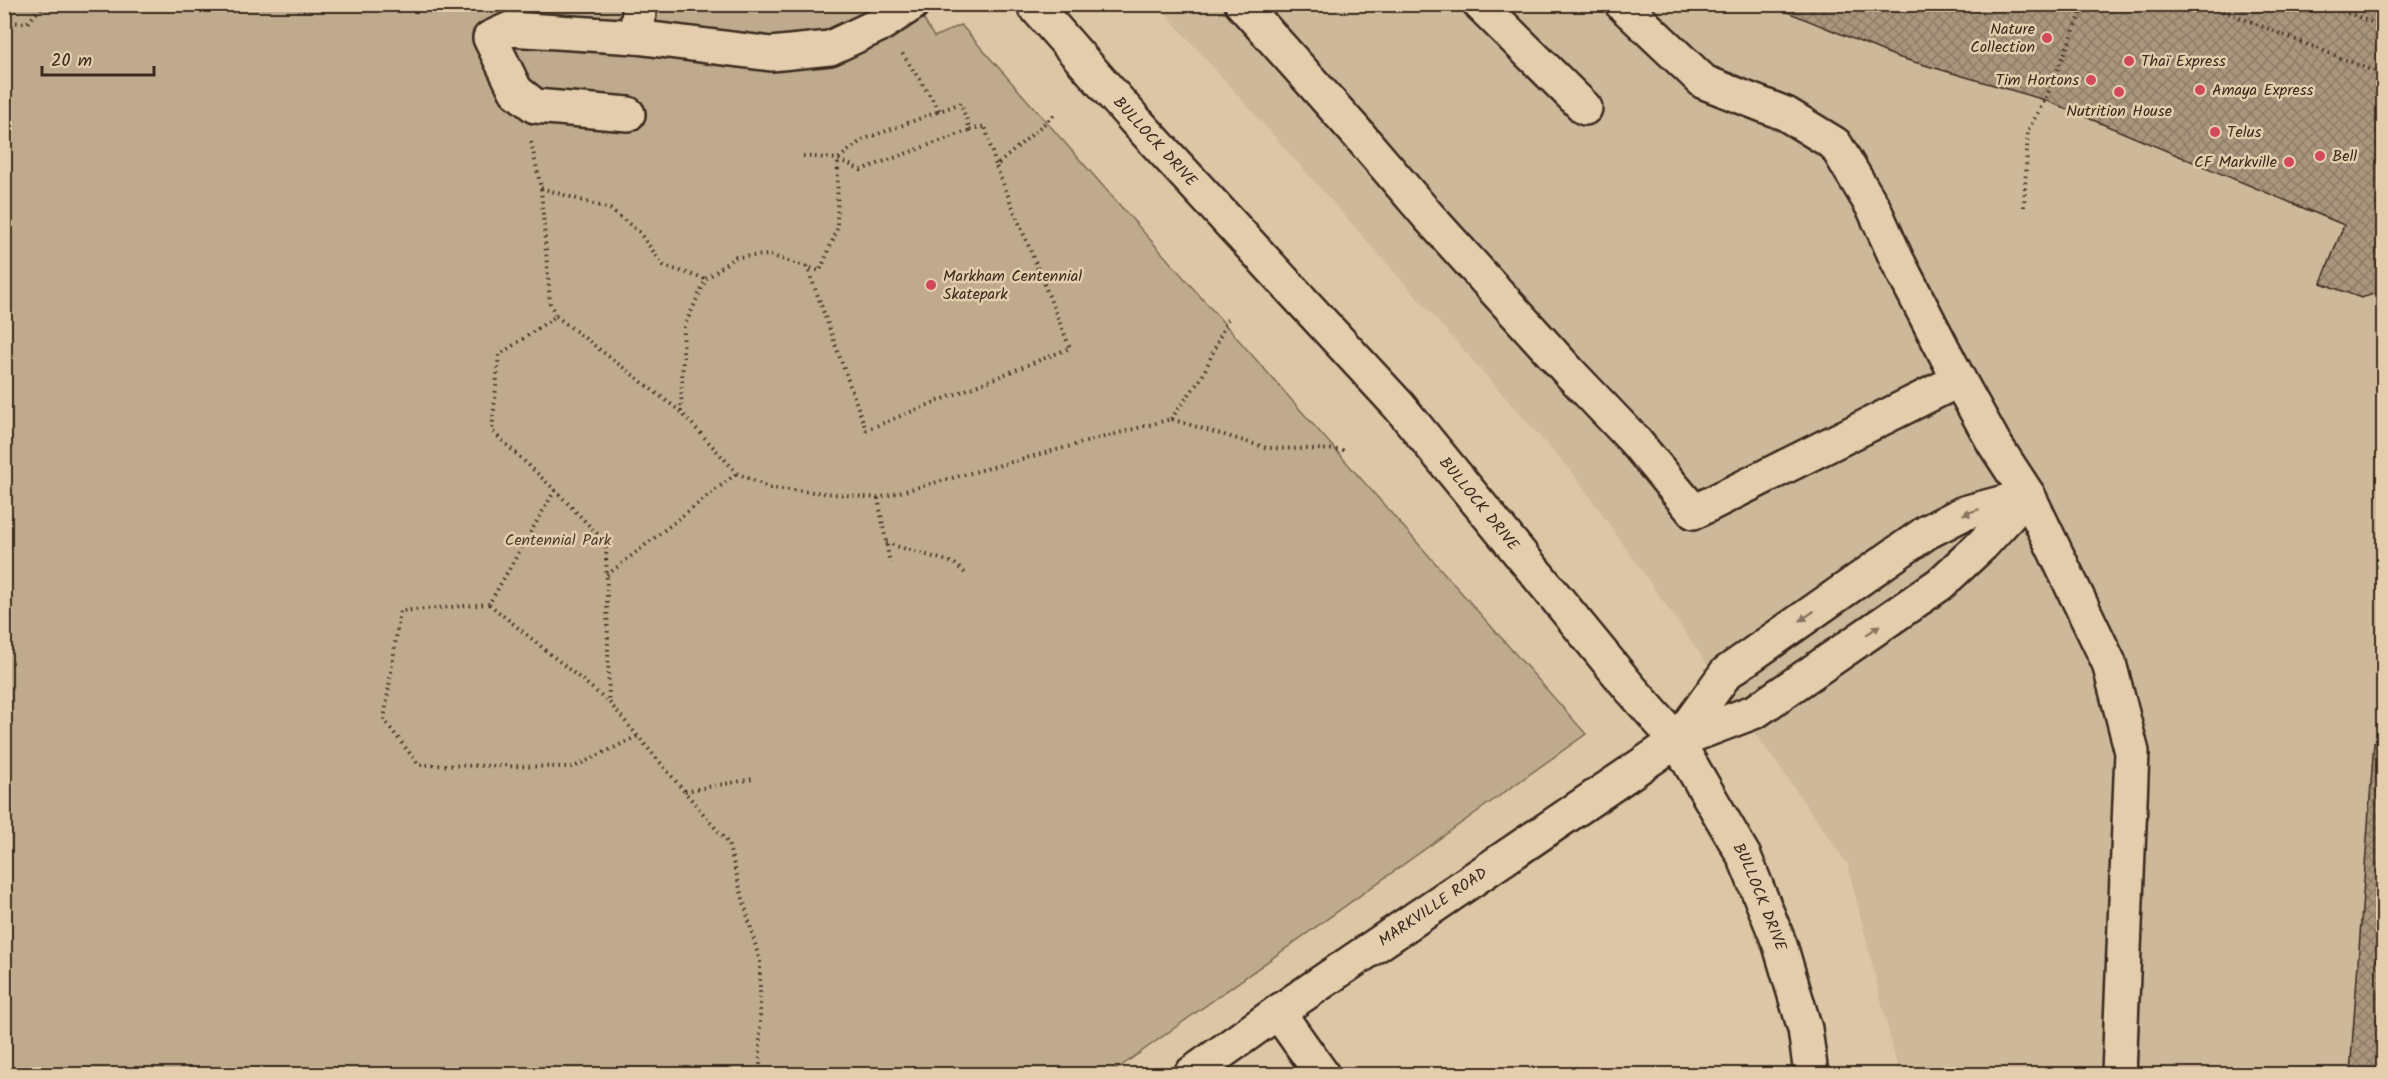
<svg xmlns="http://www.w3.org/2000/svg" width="2388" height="1079" font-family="Kalam,sans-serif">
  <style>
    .built { fill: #cdb89a }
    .park { fill: #bfaa8d; stroke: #7d6a56; stroke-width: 1.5 }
    .building { fill: url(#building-cross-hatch); stroke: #3b2a1e; stroke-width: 1.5 }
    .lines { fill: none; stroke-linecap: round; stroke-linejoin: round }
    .minor-casing { stroke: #3b2a1e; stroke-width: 38 }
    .path { stroke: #3b2a1e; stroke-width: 4; stroke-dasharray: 1.5 4.5; stroke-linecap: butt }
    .minor { stroke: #e3cdac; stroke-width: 33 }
    .oneway { fill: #87735e }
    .poi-dot { fill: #d1495b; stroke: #e3cdac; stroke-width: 2 }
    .labels { text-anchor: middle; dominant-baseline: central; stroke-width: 5; stroke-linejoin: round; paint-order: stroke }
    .poi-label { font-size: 16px; fill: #3b2a1e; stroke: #e3cdac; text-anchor: start }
    .street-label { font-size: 16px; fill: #3b2a1e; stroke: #e3cdac }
    .park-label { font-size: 16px; fill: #4f3d2f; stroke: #e3cdac }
  </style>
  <defs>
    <pattern id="building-cross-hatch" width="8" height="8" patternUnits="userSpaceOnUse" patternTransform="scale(1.5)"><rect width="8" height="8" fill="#aa967d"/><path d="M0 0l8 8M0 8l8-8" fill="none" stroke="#8c7b66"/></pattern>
  </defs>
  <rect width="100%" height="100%" fill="#dcc6a6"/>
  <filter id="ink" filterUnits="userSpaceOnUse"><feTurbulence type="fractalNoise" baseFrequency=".0167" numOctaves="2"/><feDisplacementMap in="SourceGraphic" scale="12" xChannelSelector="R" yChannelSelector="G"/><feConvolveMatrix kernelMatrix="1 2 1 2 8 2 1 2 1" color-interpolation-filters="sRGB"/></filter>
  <g filter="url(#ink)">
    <path class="built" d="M 1158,5 L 2383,5 L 2383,1074 L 1899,1074 L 1848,865 L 1576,477 Z"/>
    <path class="park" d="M 915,4 L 934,37 L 961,25 L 1586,734 L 1110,1074 L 5,1074 L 5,5 Z"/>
    <g class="building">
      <path d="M 1768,4 L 2384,4 L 2384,291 L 2361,298 L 2321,283 L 2344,225 L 2045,100 L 1897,57 Z"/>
      <path d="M 2384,741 L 2384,1074 L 2350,1074 L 2374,742 Z"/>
    </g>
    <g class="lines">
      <defs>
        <g id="minor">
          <path id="s1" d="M 1033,4 L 1134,119 L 1399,406 L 1630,688 L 1677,741 L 1744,856 L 1780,945 L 1805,1029 L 1811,1074"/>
          <path d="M 1242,4 L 1358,134 L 1429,217 L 1570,373 L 1634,440 L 1694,512 L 1959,380"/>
          <path d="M 1480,4 L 1585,108"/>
          <path d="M 1622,4 L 1704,82 L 1786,114 L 1835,144 L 1874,209 L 1897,260 L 1959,380 L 1994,443 L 2028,495 L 2109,663 L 2132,752 L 2119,1074"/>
          <path d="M 636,37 L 640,4"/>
          <path d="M 628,114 L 535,106 L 516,91 L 490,38 L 510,29 L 636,37 L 771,54 L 830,48 L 883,23 L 912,4"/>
          <path d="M 1677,741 L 1726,673 L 1927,532 L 1964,513 L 2027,496"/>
          <path d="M 1278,1012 L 1322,1074"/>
          <path id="s2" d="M 1191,1074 L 1278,1012 L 1677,741 L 1756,711 L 1940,584 L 1982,545 L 2028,495"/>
        </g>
      </defs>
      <use href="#minor" class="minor-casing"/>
      <g class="path">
        <path d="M 2206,4 L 2384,75"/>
        <path d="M 2325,4 L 2384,27"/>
        <path d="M 4,22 L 27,23 L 45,4"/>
        <path d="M 937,112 L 961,103 L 970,130 L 985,126 L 996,166"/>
        <path d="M 531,142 L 541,188 L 550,303 L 556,316 L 499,355 L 492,431 L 555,490 L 606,543 L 609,702 L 728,843 L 760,962 L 760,1074"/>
        <path d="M 803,156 L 838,159 L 861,170 L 970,130"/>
        <path d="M 541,188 L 610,209 L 639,232 L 664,266 L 706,279"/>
        <path d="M 2024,207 L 2028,130 L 2045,100 L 2085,4"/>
        <path d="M 807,266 L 866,430 L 1070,348 L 996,166 L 1054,115"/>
        <path d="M 556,316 L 681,412 L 737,473 L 770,488 L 878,498 L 1171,419 L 1267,448 L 1347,450"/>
        <path d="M 681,412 L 684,327 L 706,279 L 735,257 L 769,255 L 820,271 L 837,230 L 838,159 L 862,140 L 940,111 L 902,53"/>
        <path d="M 1171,419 L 1202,377 L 1229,316"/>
        <path d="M 555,490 L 489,604 L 609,702"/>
        <path d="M 878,498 L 890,563"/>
        <path d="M 886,543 L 954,563 L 965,573"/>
        <path d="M 607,575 L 737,473"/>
        <path d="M 489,604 L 400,611 L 384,720 L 419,765 L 574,767 L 638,736"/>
        <path d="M 685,791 L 753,779"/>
      </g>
      <use href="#minor" class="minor"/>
    </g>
    <defs><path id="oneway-solid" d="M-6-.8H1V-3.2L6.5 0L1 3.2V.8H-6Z" transform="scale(1.5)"/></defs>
    <g class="oneway">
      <use href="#oneway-solid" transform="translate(1971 512) rotate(162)"/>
      <use href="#oneway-solid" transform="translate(1807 616) rotate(145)"/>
      <use href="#oneway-solid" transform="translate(1873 630) rotate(-35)"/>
    </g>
  </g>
  <g class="poi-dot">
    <circle cx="2047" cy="38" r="6"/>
    <circle cx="2129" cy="61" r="6"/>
    <circle cx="2091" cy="80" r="6"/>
    <circle cx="2200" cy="90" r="6"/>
    <circle cx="2119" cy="92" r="6"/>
    <circle cx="2215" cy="132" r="6"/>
    <circle cx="2320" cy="156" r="6"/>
    <circle cx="2289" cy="162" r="6"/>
    <circle cx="931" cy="285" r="6"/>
  </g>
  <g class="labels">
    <g class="poi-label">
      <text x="2035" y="29" text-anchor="end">Nature<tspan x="2035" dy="18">Collection</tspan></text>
      <text x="2141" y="61">Thaï Express</text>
      <text x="2079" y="80" text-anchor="end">Tim Hortons</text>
      <text x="2212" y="90">Amaya Express</text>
      <text x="2119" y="111" text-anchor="middle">Nutrition House</text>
      <text x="2227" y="132">Telus</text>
      <text x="2332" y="156">Bell</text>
      <text x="2277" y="162" text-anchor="end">CF Markville</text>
      <text x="943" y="276">Markham Centennial<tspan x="943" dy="18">Skatepark</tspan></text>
    </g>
    <g class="street-label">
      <text stroke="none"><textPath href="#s1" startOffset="184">BULLOCK DRIVE</textPath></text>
      <text stroke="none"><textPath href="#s1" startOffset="670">BULLOCK DRIVE</textPath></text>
      <text stroke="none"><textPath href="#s1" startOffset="1156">BULLOCK DRIVE</textPath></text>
      <text stroke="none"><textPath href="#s2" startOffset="294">MARKVILLE ROAD</textPath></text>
    </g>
    <g class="park-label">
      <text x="558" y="540">Centennial Park</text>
    </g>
  </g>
  <rect width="2388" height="1079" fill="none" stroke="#e3cdac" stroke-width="24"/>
  <rect x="12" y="12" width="2364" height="1055" fill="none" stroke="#3b2a1e" stroke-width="2" filter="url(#ink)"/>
  <path d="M42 66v9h112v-9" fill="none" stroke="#3b2a1e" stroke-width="3"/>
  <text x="51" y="66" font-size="18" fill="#3b2a1e" stroke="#e3cdac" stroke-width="4.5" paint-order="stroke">20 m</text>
</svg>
